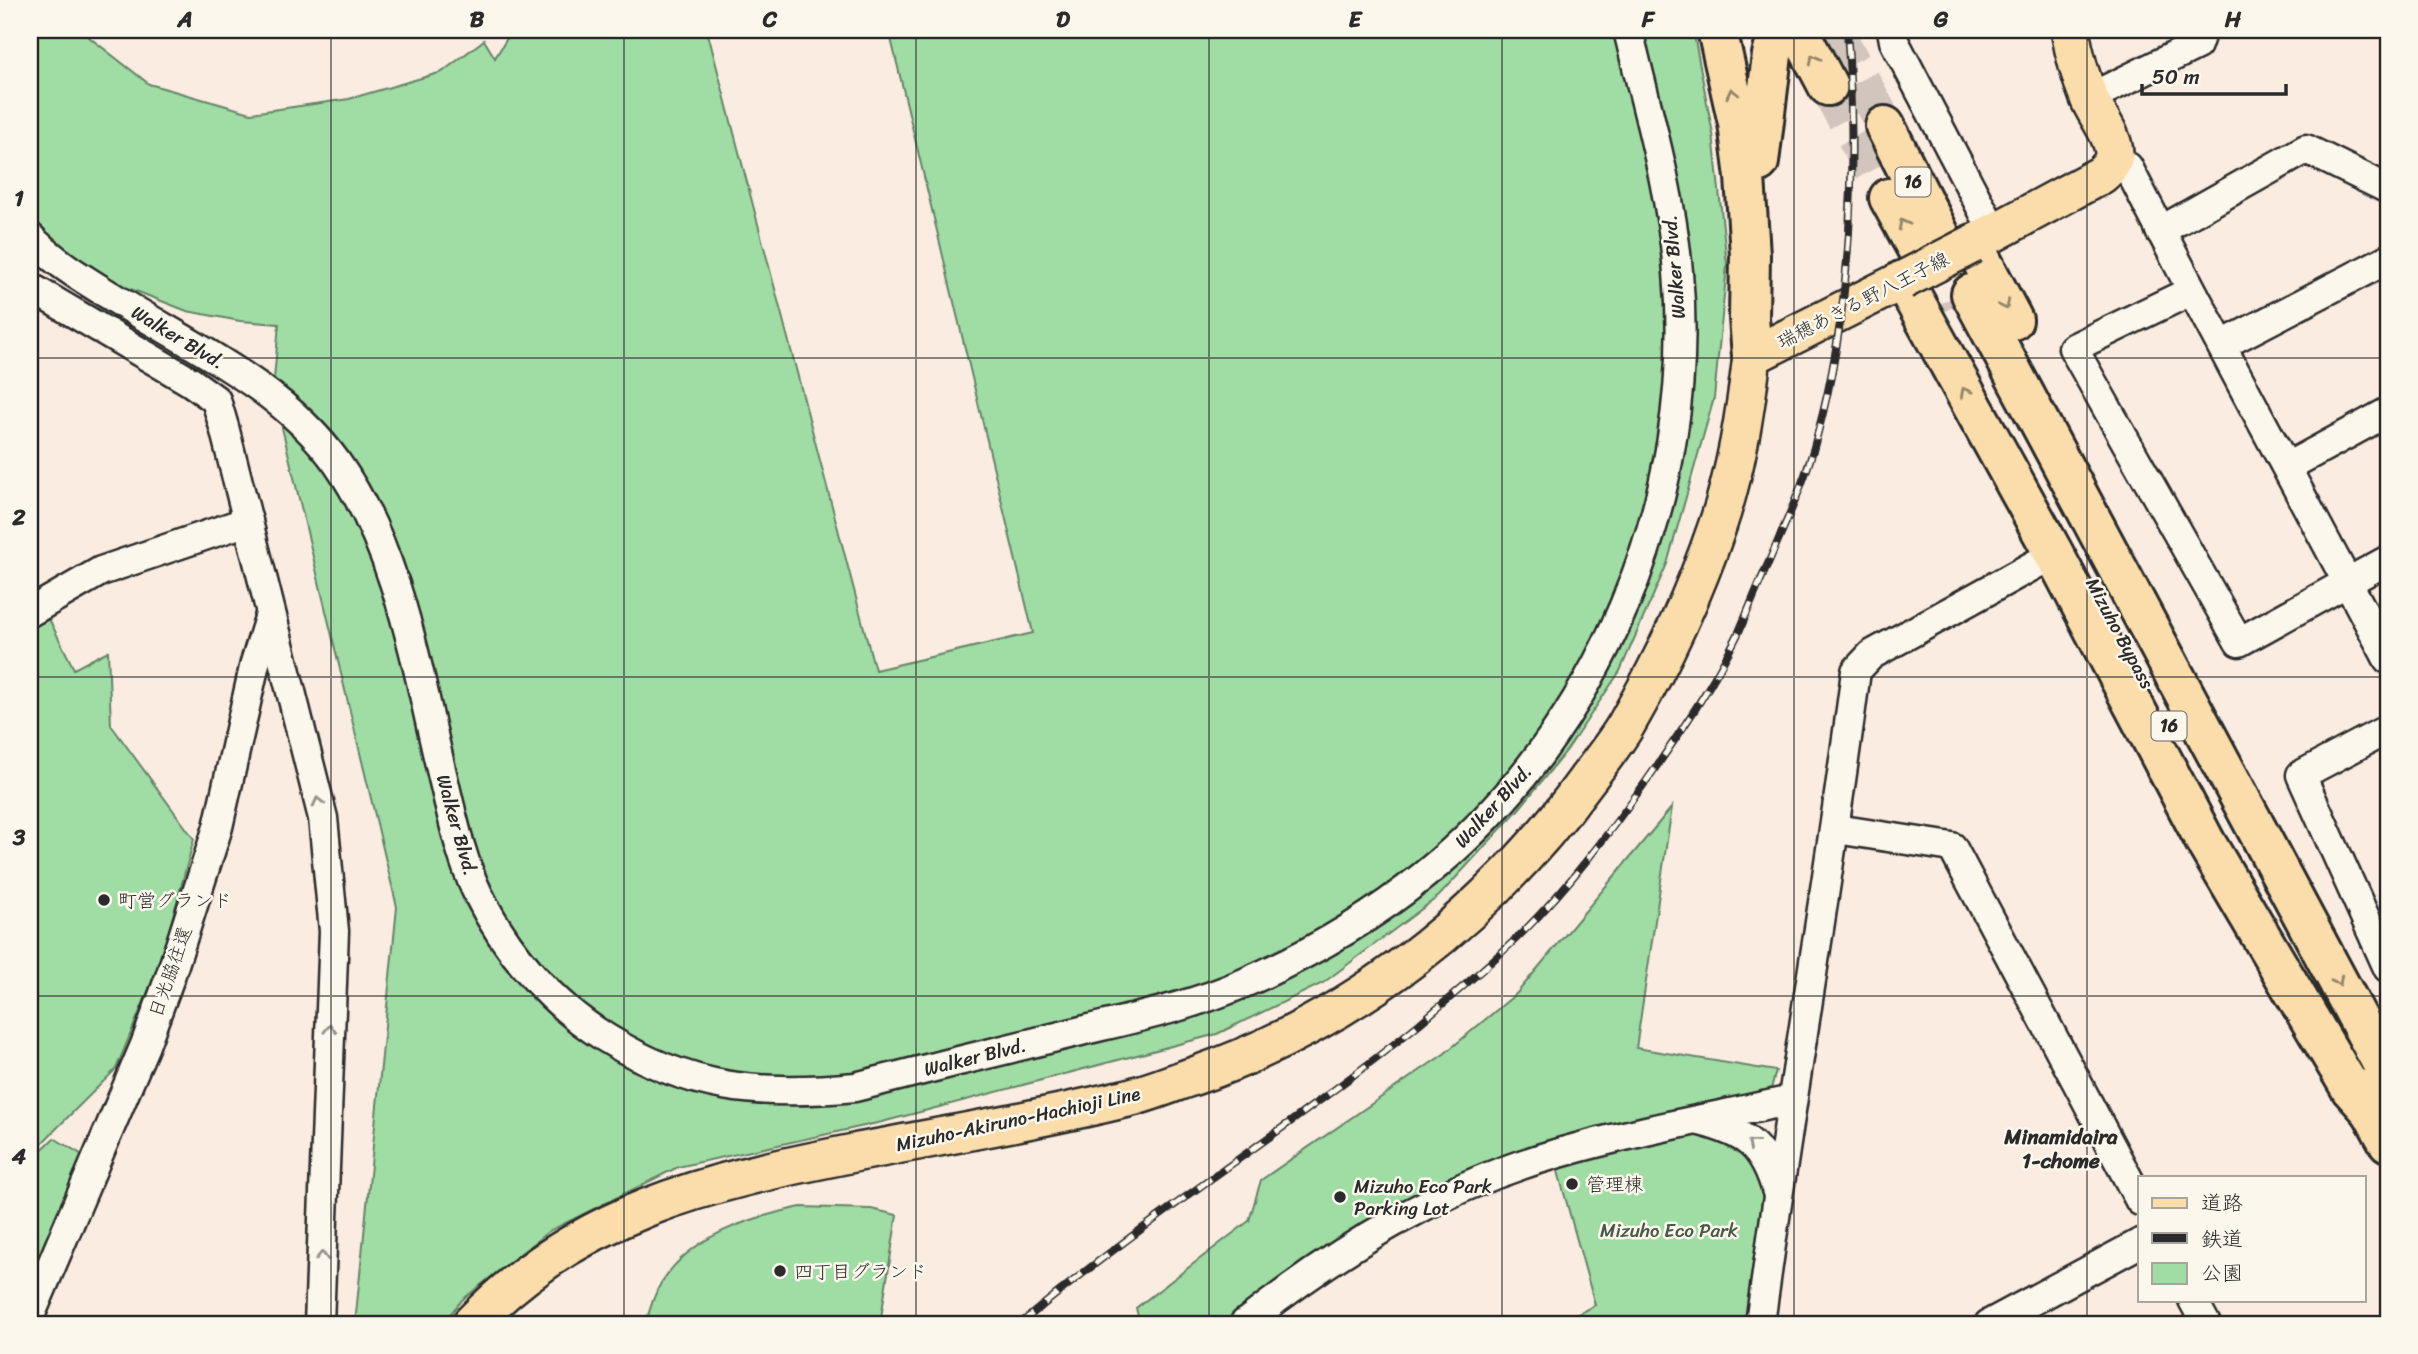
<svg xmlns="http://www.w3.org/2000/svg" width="2418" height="1354" font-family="Sriracha,'Klee One',sans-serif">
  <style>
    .green { fill: #9fdda4; stroke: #658468; stroke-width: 2 }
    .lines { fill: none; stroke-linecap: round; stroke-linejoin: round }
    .highway-tunnel { stroke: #d1c5bd; stroke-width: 38; stroke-dasharray: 38 19; stroke-linecap: butt }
    .minor-casing { stroke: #2b2b2b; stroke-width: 33 }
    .major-casing { stroke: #2b2b2b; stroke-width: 42 }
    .highway-casing { stroke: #2b2b2b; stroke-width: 44 }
    .minor { stroke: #fbf7ec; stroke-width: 28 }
    .major { stroke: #faddab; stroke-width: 37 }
    .highway { stroke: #faddab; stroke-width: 38 }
    .rail-casing { stroke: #2b2b2b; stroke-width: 8 }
    .rail { stroke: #fbf7ec; stroke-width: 5; stroke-dasharray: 16; stroke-linecap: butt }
    .major-bridge-casing { stroke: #2b2b2b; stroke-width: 42; stroke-linecap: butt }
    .major-bridge { stroke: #faddab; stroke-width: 37 }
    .oneway { stroke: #92846b }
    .oneway2 { stroke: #93918c }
    .grid { fill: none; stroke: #2b2b2b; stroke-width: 2; stroke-opacity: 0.55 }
    .poi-dot { fill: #2b2b2b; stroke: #fbf7ec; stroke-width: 2.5 }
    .labels { text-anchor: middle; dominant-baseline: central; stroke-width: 5; stroke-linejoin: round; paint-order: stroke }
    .shield { fill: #fbf7ec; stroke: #696865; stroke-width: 2 }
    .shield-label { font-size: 18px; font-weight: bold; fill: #2b2b2b }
    .street-label { font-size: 19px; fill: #2b2b2b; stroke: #fbf7ec }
    .poi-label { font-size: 19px; fill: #2b2b2b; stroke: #fbf7ec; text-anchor: start }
    .park-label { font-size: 19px; fill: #485849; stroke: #fbf7ec }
    .neighbourhood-label { font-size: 21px; font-weight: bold; fill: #2b2b2b; stroke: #fbf7ec }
    .neatline { fill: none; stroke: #2b2b2b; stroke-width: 2.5 }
    .grid-label { font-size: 23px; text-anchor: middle; font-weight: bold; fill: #2b2b2b }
  </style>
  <rect width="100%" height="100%" fill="#fbece1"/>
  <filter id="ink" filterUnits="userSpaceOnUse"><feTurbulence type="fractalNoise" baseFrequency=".0143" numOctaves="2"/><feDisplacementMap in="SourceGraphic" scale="14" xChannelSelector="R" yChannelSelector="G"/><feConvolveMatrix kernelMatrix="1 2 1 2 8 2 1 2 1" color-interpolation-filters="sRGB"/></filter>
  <g filter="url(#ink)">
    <g class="green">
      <path d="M 30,30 L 80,30 L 149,84 L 251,113 L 349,99 L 442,72 L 484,40 L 495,58 L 512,30 L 707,30 L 875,670 L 1033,633 L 889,30 L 1693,30 L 1713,134 L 1727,265 L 1714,398 L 1667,564 L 1620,671 L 1567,750 L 1519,809 L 1439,896 L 1323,983 L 1217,1034 L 882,1122 L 678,1167 L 549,1231 L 462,1300 L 442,1324 L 355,1324 L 397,907 L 273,390 L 279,324 L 240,321 L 187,311 L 123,286 L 49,239 L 30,217 Z"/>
      <path d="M 47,615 L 74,669 L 108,651 L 111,725 L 194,839 L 161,960 L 116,1069 L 30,1155 L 30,625 Z"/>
      <path d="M 1672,807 L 1636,1048 L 1776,1071 L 1771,1089 L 1645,1117 L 1692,1133 L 1725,1136 L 1746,1149 L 1766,1194 L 1748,1324 L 1559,1324 L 1595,1305 L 1556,1164 L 1468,1171 L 1350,1230 L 1225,1324 L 1140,1324 L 1136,1308 L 1249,1221 L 1261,1180 L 1444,1054 L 1517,993 Z"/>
      <path d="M 54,1138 L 84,1156 L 30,1279 L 30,1161 Z"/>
      <path d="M 801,1207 L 871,1209 L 897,1215 L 880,1324 L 646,1324 C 649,1311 654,1295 661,1283 C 691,1235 749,1218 801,1207 Z"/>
    </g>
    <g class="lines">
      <g class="highway-tunnel">
        <path d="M 1834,30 L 1885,126"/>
        <path d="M 1828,86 L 1889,198"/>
        <path d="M 1918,251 L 1949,309"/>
      </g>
      <defs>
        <g id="minor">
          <path d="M 1892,30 L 1894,41 L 1994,232"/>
          <path d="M 2089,98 L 2197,45 L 2202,30"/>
          <path d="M 2113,161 L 2128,167 C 2212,332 2302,495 2388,659"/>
          <path d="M 2160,231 L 2306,149 L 2388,189"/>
          <path d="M 30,237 C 54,262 85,280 114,298 C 191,346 283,387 337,463 C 401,554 418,676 444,782 C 453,819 461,859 478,894 C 506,951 551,1004 606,1038 C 690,1090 759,1096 855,1087 C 930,1068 1006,1049 1081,1031 C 1135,1018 1192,1006 1244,983 C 1308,955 1369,920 1423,876 C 1600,734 1698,497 1678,272 C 1671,190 1647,110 1628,30"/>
          <path d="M 30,287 L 191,382 L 216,400 L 224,427 L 323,818 L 334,931 L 319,1324"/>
          <path d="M 2191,291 L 2073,348 L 2239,642 L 2388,560"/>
          <path d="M 2222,345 L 2388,259"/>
          <path d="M 2287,467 L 2388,412"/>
          <path d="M 30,612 L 101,571 L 248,521"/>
          <path d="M 2388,729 L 2301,775 L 2388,968"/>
          <path d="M 1836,829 L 1952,847 L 2140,1201"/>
          <path d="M 1700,1121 C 1746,1133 1764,1145 1777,1192"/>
          <path d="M 2193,1300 L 2206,1324"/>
          <path d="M 30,1316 L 145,1045 L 170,977 L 218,827 L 255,663 L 270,615"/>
          <path d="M 1244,1324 C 1339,1249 1441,1186 1559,1153 C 1635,1131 1714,1117 1792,1100"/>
          <path d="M 1760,1324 C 1789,1106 1828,890 1856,671 L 1871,655 L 2054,554"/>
          <path d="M 1989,1324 L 2140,1243"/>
        </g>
        <g id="major">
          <path d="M 1973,244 L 2101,175 C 2108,169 2114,163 2114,153 C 2113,134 2096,115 2089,98 C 2080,76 2074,53 2070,30"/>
          <path d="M 471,1324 C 578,1212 707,1182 854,1153 C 942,1136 1032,1121 1119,1100 C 1145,1095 1169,1084 1194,1076 C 1351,1022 1488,916 1585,782 C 1599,763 1614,745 1626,725 C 1662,662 1694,595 1717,527 C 1736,472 1745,414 1752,356 L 1903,280"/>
        </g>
        <g id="highway">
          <path d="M 1717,30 L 1738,123 L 1745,177 L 1750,255 L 1749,318 L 1752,356"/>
          <path d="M 1800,33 L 1828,86"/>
          <path d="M 1885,126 L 1942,239"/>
          <path d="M 1759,162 L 1772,55 L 1779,30"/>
          <path d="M 1889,198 L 1918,251"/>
          <path d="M 1973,244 L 2013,320"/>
          <path d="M 1903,280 L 2054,554 L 2206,843 L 2351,1089 L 2371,1111"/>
          <path d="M 1971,294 L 2388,1075"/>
          <path d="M 2359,1089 L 2388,1142"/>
        </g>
      </defs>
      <use href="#minor" class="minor-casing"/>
      <use href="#major" class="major-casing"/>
      <use href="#highway" class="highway-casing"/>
      <use href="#minor" class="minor"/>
      <use href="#major" class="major"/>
      <use href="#highway" class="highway"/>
      <defs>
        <path id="rail" d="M 1020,1324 C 1147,1217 1290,1129 1419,1024 C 1454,994 1491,964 1523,932 C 1570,885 1609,833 1647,780 C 1680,733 1713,685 1738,634 C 1748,611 1757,588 1767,566 C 1785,524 1806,480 1817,436 C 1852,309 1857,161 1847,30"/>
      </defs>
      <use href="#rail" class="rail-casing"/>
      <use href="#rail" class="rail"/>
      <defs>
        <path id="major-bridge" d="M 1903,280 L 1973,244"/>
      </defs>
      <use href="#major-bridge" class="major-bridge-casing"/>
      <use href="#major-bridge" class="major-bridge"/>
    </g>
    <defs><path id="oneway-chevron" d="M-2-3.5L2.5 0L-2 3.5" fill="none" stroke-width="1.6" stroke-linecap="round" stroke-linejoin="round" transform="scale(1.75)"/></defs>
    <g class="oneway">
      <use href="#oneway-chevron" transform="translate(1814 59) rotate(-118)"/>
      <use href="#oneway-chevron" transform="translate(1732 93) rotate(-103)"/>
      <use href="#oneway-chevron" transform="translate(1903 224) rotate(-118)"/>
      <use href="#oneway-chevron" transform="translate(2005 305) rotate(63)"/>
      <use href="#oneway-chevron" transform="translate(1965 392) rotate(-119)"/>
      <use href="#oneway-chevron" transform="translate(2338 981) rotate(62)"/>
    </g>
    <g class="oneway2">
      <use href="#oneway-chevron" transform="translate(318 802) rotate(-104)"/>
      <use href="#oneway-chevron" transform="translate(330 1029) rotate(-88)"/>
      <use href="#oneway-chevron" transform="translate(1752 1144) rotate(-139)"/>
      <use href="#oneway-chevron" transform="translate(322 1256) rotate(-88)"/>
    </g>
  </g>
  <path class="grid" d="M 331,30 L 331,1324M 624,30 L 624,1324M 916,30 L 916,1324M 1209,30 L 1209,1324M 1502,30 L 1502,1324M 1794,30 L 1794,1324M 2087,30 L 2087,1324M 30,358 L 2388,358M 30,677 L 2388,677M 30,996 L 2388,996"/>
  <g class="poi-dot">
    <circle cx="104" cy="900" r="7"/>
    <circle cx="1572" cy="1184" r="7"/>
    <circle cx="1340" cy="1197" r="7"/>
    <circle cx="780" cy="1271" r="7"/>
  </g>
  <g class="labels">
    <g class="shield">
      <rect x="1895.5" y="167.5" width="35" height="29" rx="5"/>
      <rect x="2151.5" y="711.5" width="35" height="29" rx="5"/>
    </g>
    <g class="shield-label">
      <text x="1913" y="182">16</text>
      <text x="2169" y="726">16</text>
    </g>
    <g class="street-label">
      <text transform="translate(1674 267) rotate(-95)">Walker Blvd.</text>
      <text transform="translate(1863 300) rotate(-27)">瑞穂あきる野八王子線</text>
      <text transform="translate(178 337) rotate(31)">Walker Blvd.</text>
      <text transform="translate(2120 633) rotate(62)">Mizuho Bypass</text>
      <text transform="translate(1493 806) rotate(-48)">Walker Blvd.</text>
      <text transform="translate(457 825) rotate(74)">Walker Blvd.</text>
      <text transform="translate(170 972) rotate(-71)">日光脇往還</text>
      <text transform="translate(975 1057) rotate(-14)">Walker Blvd.</text>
      <text transform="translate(1018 1119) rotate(-12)">Mizuho-Akiruno-Hachioji Line</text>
    </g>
    <g class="poi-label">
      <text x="118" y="900">町営グランド</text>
      <text x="1586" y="1184">管理棟</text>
      <text x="1354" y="1186">Mizuho Eco Park<tspan x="1354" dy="22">Parking Lot</tspan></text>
      <text x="794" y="1271">四丁目グランド</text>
    </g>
    <g class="park-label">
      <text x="1669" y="1230">Mizuho Eco Park</text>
    </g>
    <g class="neighbourhood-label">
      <text x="2061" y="1137">Minamidaira<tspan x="2061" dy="24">1-chome</tspan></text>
    </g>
  </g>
  <rect width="2418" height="1354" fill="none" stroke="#fbf7ec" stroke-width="77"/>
  <rect x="2138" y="1176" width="228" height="126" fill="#fbf7ec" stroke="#a8a59f" stroke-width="2"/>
  <rect x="2152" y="1198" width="35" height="10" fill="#faddab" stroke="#a8a59f" stroke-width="2"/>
  <text x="2201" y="1210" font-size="21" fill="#2b2b2b">道路</text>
  <rect x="2152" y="1233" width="35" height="10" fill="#2b2b2b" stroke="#a8a59f" stroke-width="2"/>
  <text x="2201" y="1246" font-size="21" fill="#2b2b2b">鉄道</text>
  <rect x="2152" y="1263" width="35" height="21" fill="#9fdda4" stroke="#a8a59f" stroke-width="2"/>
  <text x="2201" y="1280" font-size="21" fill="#2b2b2b">公園</text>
  <path d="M2142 84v10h144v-10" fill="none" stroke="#2b2b2b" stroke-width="3.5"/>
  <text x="2152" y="84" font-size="21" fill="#2b2b2b" stroke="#fbf7ec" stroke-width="5" paint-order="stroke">50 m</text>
  <rect x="38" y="38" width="2342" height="1278" class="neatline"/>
  <g class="grid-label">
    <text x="185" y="27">A</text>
    <text x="477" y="27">B</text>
    <text x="770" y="27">C</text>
    <text x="1063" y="27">D</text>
    <text x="1355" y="27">E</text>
    <text x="1648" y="27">F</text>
    <text x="1941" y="27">G</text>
    <text x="2233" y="27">H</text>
    <text x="19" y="206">1</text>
    <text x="19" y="525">2</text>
    <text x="19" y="845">3</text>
    <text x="19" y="1164">4</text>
  </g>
</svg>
